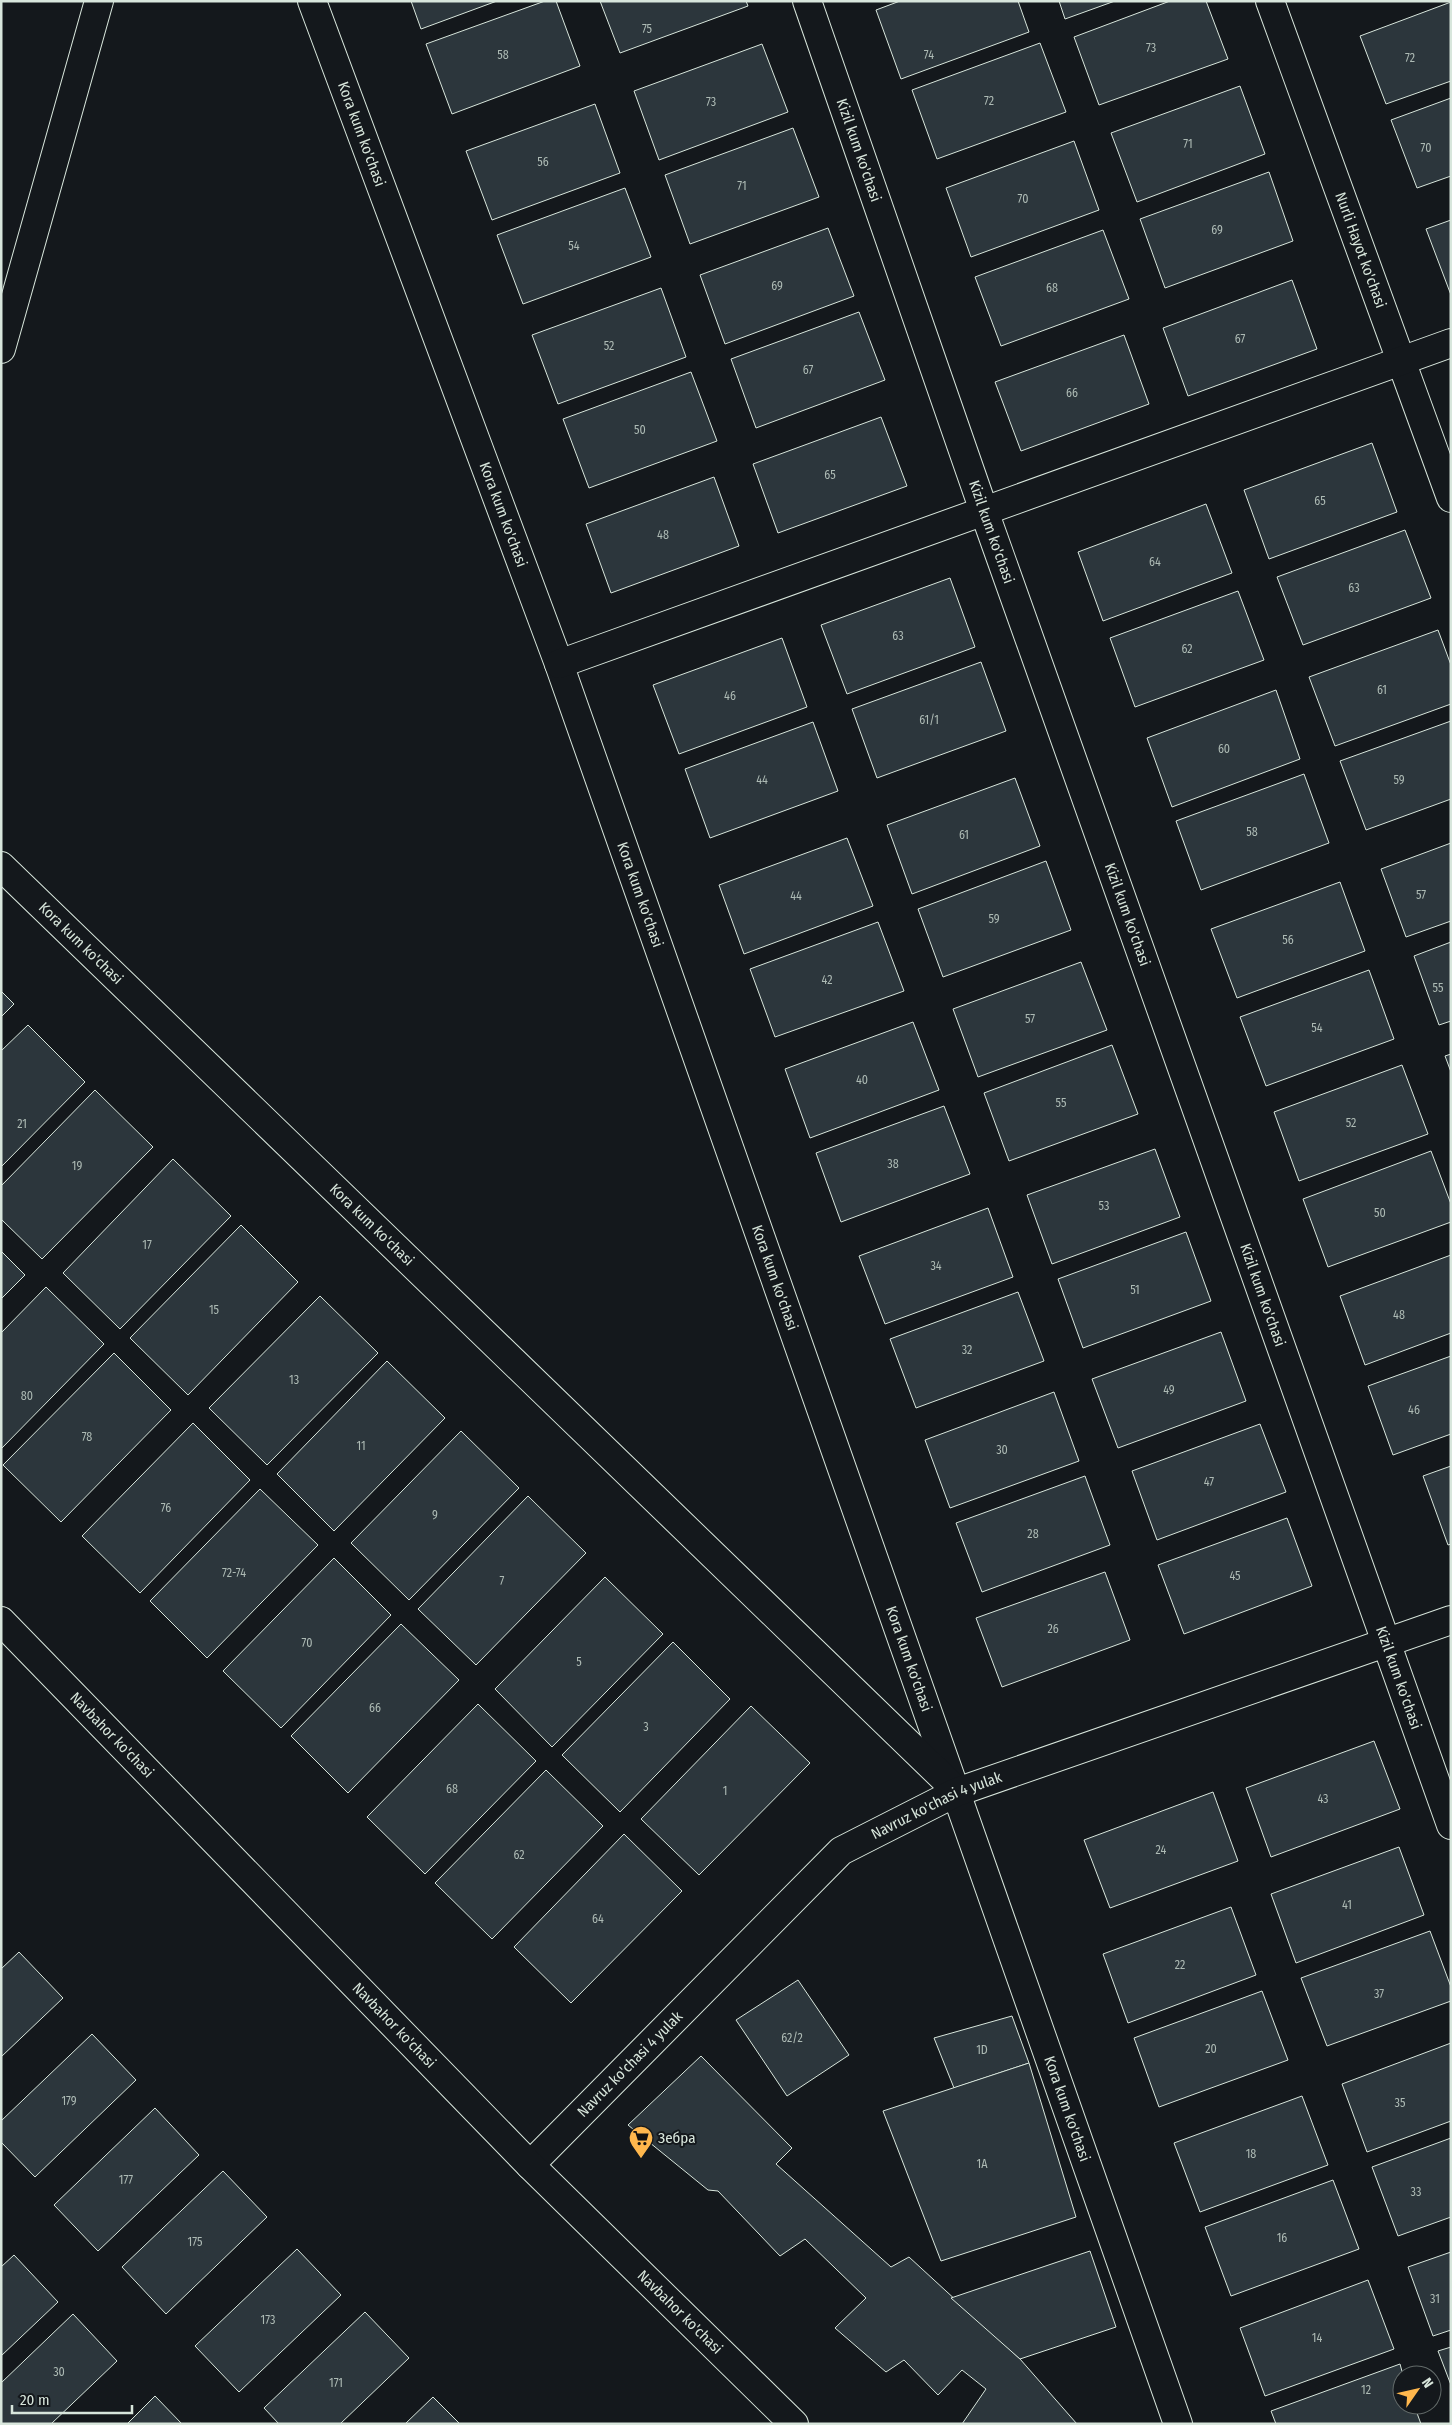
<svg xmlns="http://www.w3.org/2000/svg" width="1452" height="2425" font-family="'Fira Sans Condensed',sans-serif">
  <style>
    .building { fill: #2c363c; stroke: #d8e6dc }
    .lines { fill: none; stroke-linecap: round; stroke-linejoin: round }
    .minor-casing { stroke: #d8e6dc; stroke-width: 30 }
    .secondary-casing { stroke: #d8e6dc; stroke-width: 30 }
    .minor { stroke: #14181c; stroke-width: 28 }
    .secondary { stroke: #14181c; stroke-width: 28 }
    .labels { text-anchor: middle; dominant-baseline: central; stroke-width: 4; stroke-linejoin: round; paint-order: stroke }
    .number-label { font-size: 12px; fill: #adbab4 }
    .street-label { font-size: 15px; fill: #d8e6dc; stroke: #14181c }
    .poi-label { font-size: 15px; fill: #d8e6dc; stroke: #14181c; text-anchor: start }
  </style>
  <rect width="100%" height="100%" fill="#14181c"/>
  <g class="building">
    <path d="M 411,1 L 497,1 L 421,29 Z"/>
    <path d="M 545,1 L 556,1 L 580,66 L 452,114 L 426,44 Z"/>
    <path d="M 600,1 L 746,1 L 748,6 L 620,53 Z"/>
    <path d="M 900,1 L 1018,1 L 1029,32 L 901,79 L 876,10 Z"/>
    <path d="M 1059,1 L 1115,1 L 1065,19 Z"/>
    <path d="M 1170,1 L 1206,1 L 1228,59 L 1099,105 L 1074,37 Z"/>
    <path d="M 1451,2 L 1451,81 L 1386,104 L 1360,36 Z"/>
    <path d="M 1040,43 L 1066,112 L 937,159 L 912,90 Z"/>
    <path d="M 762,44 L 788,112 L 659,160 L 634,91 Z"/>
    <path d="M 1240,86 L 1265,154 L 1137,202 L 1111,133 Z"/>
    <path d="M 1451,98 L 1451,176 L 1417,188 L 1391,120 Z"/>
    <path d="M 595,104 L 620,173 L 492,220 L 466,151 Z"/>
    <path d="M 793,128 L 819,197 L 690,244 L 665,175 Z"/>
    <path d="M 1074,141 L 1099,210 L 971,257 L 946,188 Z"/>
    <path d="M 1269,172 L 1293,241 L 1165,288 L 1140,219 Z"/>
    <path d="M 625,188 L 651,257 L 523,304 L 497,235 Z"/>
    <path d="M 1451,220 L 1451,295 L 1426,229 Z"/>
    <path d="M 828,228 L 854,296 L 725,344 L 700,275 Z"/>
    <path d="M 1103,230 L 1129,299 L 1001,346 L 975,277 Z"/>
    <path d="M 1292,280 L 1317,349 L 1188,396 L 1163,328 Z"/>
    <path d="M 661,288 L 686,357 L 558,404 L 532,335 Z"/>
    <path d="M 859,312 L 885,380 L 756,428 L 731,359 Z"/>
    <path d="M 1124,335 L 1149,404 L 1021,451 L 995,382 Z"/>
    <path d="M 691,372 L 717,441 L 589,488 L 563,419 Z"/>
    <path d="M 881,417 L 907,486 L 778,533 L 753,464 Z"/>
    <path d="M 1372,443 L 1397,512 L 1269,559 L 1244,490 Z"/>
    <path d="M 714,477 L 739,546 L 611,593 L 586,524 Z"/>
    <path d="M 1206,504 L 1232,573 L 1103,621 L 1078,552 Z"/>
    <path d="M 1405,530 L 1431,598 L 1303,645 L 1277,577 Z"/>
    <path d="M 950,578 L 975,647 L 847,694 L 821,625 Z"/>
    <path d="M 1238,591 L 1264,660 L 1135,707 L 1110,638 Z"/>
    <path d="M 1438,630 L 1451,665 L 1451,704 L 1335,746 L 1309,677 Z"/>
    <path d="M 782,638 L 807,707 L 679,754 L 653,685 Z"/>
    <path d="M 981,662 L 1006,731 L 877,778 L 852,709 Z"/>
    <path d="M 1276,690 L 1300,759 L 1172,807 L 1147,738 Z"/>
    <path d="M 1451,721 L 1451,799 L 1366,830 L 1340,761 Z"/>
    <path d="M 813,722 L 838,791 L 710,838 L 685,769 Z"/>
    <path d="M 1304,774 L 1329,843 L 1201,890 L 1176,821 Z"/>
    <path d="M 1015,778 L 1040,846 L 912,894 L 887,825 Z"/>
    <path d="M 847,838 L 873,906 L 744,954 L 719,885 Z"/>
    <path d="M 1451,843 L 1451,921 L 1406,937 L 1381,869 Z"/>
    <path d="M 1046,861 L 1071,930 L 943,977 L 918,909 Z"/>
    <path d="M 1340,882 L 1365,951 L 1237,998 L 1211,929 Z"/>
    <path d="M 878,922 L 904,991 L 775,1037 L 750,969 Z"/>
    <path d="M 1451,942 L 1451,1021 L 1439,1025 L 1414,956 Z"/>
    <path d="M 1081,962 L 1107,1030 L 978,1077 L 953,1009 Z"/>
    <path d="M 1369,970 L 1394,1039 L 1266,1086 L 1240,1017 Z"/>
    <path d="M 1,991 L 14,1004 L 1,1017 Z"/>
    <path d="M 913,1022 L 939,1090 L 810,1138 L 785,1069 Z"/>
    <path d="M 28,1025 L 85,1082 L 1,1167 L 1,1051 Z"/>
    <path d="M 1112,1045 L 1138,1114 L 1009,1161 L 984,1093 Z"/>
    <path d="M 1451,1054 L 1451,1072 L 1445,1056 Z"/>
    <path d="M 1402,1065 L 1428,1134 L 1299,1181 L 1274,1112 Z"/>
    <path d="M 95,1090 L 153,1147 L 42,1259 L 1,1219 L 1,1186 Z"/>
    <path d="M 944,1106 L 970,1174 L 841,1222 L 816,1153 Z"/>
    <path d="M 1155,1149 L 1180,1217 L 1052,1264 L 1027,1195 Z"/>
    <path d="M 1431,1151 L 1451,1204 L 1451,1222 L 1328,1267 L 1303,1199 Z"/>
    <path d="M 173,1159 L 231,1216 L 120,1329 L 63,1273 Z"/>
    <path d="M 988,1208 L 1013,1277 L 885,1324 L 859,1256 Z"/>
    <path d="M 241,1225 L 298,1282 L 188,1395 L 130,1338 Z"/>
    <path d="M 1186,1232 L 1211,1301 L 1083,1348 L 1058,1279 Z"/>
    <path d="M 1,1251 L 25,1275 L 1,1299 Z"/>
    <path d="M 1451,1255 L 1451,1333 L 1365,1365 L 1340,1296 Z"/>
    <path d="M 46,1287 L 104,1344 L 1,1449 L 1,1333 Z"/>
    <path d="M 1018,1292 L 1044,1361 L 916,1408 L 890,1339 Z"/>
    <path d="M 320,1296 L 378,1353 L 267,1465 L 209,1408 Z"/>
    <path d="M 1221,1332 L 1246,1401 L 1118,1448 L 1092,1379 Z"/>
    <path d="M 114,1353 L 171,1410 L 61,1522 L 3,1465 Z"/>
    <path d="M 1451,1356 L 1451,1434 L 1393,1455 L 1368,1386 Z"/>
    <path d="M 387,1361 L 445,1418 L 334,1531 L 277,1474 Z"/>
    <path d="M 1054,1392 L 1079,1461 L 950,1508 L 925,1440 Z"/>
    <path d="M 193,1423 L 250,1480 L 140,1593 L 82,1536 Z"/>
    <path d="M 1260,1424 L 1286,1492 L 1157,1540 L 1132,1471 Z"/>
    <path d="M 461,1431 L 519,1488 L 409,1600 L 351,1543 Z"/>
    <path d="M 1451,1466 L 1451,1544 L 1448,1545 L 1423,1476 Z"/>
    <path d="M 1085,1476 L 1110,1545 L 982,1592 L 956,1523 Z"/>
    <path d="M 260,1489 L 318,1545 L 207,1658 L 150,1601 Z"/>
    <path d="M 528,1496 L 586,1553 L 476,1665 L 418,1609 Z"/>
    <path d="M 1287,1518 L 1312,1586 L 1184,1634 L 1158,1565 Z"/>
    <path d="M 334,1558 L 391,1615 L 281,1728 L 223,1671 Z"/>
    <path d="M 1105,1572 L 1130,1640 L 1002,1687 L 976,1618 Z"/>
    <path d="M 605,1577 L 663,1634 L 552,1747 L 495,1689 Z"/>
    <path d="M 401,1624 L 459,1680 L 348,1793 L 291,1736 Z"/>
    <path d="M 673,1642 L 730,1699 L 620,1812 L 562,1755 Z"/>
    <path d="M 478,1704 L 536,1761 L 425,1874 L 367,1817 Z"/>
    <path d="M 751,1706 L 810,1763 L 699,1875 L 641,1819 Z"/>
    <path d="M 1374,1741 L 1400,1809 L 1271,1857 L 1246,1788 Z"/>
    <path d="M 546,1770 L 603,1826 L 492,1939 L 435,1883 Z"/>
    <path d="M 1213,1792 L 1238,1861 L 1110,1908 L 1084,1840 Z"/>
    <path d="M 624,1834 L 682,1891 L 571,2003 L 514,1947 Z"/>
    <path d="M 1399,1847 L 1424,1915 L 1296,1963 L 1271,1894 Z"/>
    <path d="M 1231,1907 L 1256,1975 L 1128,2023 L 1103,1954 Z"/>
    <path d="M 1430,1931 L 1451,1987 L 1451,2001 L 1327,2046 L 1301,1978 Z"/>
    <path d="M 19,1952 L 63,1998 L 1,2057 L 1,1969 Z"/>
    <path d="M 798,1980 L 849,2055 L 787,2096 L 736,2020 Z"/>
    <path d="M 1262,1991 L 1288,2060 L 1159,2107 L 1134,2038 Z"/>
    <path d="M 1012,2016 L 1029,2063 L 954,2088 L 934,2038 Z"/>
    <path d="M 92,2034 L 136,2080 L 35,2177 L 1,2142 L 1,2121 Z"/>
    <path d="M 1451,2043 L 1451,2121 L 1367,2152 L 1342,2084 Z"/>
    <path d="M 701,2056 L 792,2148 L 776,2164 L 891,2267 L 909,2257 L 1020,2359 L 1077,2424 L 962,2424 L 986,2389 L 962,2370 L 938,2395 L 904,2360 L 886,2372 L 835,2328 L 866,2298 L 805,2239 L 780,2256 L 718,2191 L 708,2190 L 628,2125 Z"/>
    <path d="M 1029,2063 L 1076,2217 L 941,2261 L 883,2111 Z"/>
    <path d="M 1302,2096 L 1328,2165 L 1200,2212 L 1174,2143 Z"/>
    <path d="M 155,2108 L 199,2155 L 98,2251 L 54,2205 Z"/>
    <path d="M 1451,2138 L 1451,2217 L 1398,2236 L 1372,2167 Z"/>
    <path d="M 223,2171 L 267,2217 L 166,2314 L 122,2267 Z"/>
    <path d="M 1333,2180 L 1359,2249 L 1231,2296 L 1205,2227 Z"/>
    <path d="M 297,2249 L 341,2295 L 239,2392 L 195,2346 Z"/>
    <path d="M 1090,2251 L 1116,2327 L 1020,2359 L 951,2298 Z"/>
    <path d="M 1451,2252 L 1451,2330 L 1433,2336 L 1408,2267 Z"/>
    <path d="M 14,2255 L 58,2302 L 1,2356 L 1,2267 Z"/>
    <path d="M 1368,2280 L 1394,2349 L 1265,2396 L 1240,2328 Z"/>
    <path d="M 365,2312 L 409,2358 L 340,2424 L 279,2424 L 264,2408 Z"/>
    <path d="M 73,2314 L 117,2361 L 51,2424 L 1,2424 L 1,2383 Z"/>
    <path d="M 1451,2347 L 1451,2385 L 1438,2351 Z"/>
    <path d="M 1400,2364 L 1403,2375 L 1402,2405 L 1414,2405 L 1421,2424 L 1276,2424 L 1271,2411 Z"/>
    <path d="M 155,2396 L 182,2424 L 127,2424 Z"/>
    <path d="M 433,2397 L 460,2424 L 405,2424 Z"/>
  </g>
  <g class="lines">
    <defs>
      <g id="minor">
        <path id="s1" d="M 312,1 L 559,664 L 1178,2424"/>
        <path id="s2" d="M 807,1 L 984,511 L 1451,1825"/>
        <path id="s3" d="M 1270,1 L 1451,498"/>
        <path d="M 1,349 L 99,1"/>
        <path d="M 559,664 L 1451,343"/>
        <path id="s4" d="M 1,866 L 953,1787"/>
        <path id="s5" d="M 530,2165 L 841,1851 L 957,1792 L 1451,1620"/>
      </g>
      <g id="secondary">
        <path id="s6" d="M 1,1621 L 530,2165 L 794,2424"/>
      </g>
    </defs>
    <use href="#minor" class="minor-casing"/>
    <use href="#secondary" class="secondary-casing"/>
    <use href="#minor" class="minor"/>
    <use href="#secondary" class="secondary"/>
  </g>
  <defs>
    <symbol id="supermarket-pin" viewBox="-11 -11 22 30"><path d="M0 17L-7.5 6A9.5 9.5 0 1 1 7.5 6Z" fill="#ffb74d" stroke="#14181c"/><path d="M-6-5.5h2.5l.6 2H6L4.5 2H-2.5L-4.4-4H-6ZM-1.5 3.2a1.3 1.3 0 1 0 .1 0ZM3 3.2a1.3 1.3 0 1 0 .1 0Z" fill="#111"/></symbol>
  </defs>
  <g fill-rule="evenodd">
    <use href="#supermarket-pin" x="627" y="2124" width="28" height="38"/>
  </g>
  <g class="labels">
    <g class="number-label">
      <text x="647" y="29">75</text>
      <text x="1151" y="48">73</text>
      <text x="503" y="55">58</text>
      <text x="929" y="55">74</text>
      <text x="1410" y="58">72</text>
      <text x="989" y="101">72</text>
      <text x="711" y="102">73</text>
      <text x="1188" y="144">71</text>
      <text x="1426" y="148">70</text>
      <text x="543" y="162">56</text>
      <text x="742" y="186">71</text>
      <text x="1023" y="199">70</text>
      <text x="1217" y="230">69</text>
      <text x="574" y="246">54</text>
      <text x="777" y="286">69</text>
      <text x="1052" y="288">68</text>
      <text x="1240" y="339">67</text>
      <text x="609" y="346">52</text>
      <text x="808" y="370">67</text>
      <text x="1072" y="393">66</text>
      <text x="640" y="430">50</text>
      <text x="830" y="475">65</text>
      <text x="1320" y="501">65</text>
      <text x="663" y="535">48</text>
      <text x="1155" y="562">64</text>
      <text x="1354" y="588">63</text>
      <text x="898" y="636">63</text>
      <text x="1187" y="649">62</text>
      <text x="1382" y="690">61</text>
      <text x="730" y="696">46</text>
      <text x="929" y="720">61/1</text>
      <text x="1224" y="749">60</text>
      <text x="762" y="780">44</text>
      <text x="1399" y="780">59</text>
      <text x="1252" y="832">58</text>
      <text x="964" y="835">61</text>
      <text x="1421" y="895">57</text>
      <text x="796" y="896">44</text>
      <text x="994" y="919">59</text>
      <text x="1288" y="940">56</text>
      <text x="827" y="980">42</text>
      <text x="1438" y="988">55</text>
      <text x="1030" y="1019">57</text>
      <text x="1317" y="1028">54</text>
      <text x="862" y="1080">40</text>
      <text x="1061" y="1103">55</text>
      <text x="1351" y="1123">52</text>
      <text x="22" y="1124">21</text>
      <text x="893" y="1164">38</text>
      <text x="77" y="1166">19</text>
      <text x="1104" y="1206">53</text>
      <text x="1380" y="1213">50</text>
      <text x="147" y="1245">17</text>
      <text x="936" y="1266">34</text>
      <text x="1135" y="1290">51</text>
      <text x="214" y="1310">15</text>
      <text x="1399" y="1315">48</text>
      <text x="967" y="1350">32</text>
      <text x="294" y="1380">13</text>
      <text x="1169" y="1390">49</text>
      <text x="27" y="1396">80</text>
      <text x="1414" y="1410">46</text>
      <text x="87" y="1437">78</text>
      <text x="361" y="1446">11</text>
      <text x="1002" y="1450">30</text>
      <text x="1209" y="1482">47</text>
      <text x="166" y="1508">76</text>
      <text x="435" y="1515">9</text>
      <text x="1033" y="1534">28</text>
      <text x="234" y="1573">72-74</text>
      <text x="1235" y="1576">45</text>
      <text x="502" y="1581">7</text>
      <text x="1053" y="1629">26</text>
      <text x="307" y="1643">70</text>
      <text x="579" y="1662">5</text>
      <text x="375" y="1708">66</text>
      <text x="646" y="1727">3</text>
      <text x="452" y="1789">68</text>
      <text x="725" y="1791">1</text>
      <text x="1323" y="1799">43</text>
      <text x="1161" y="1850">24</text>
      <text x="519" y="1855">62</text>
      <text x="1347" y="1905">41</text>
      <text x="598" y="1919">64</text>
      <text x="1180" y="1965">22</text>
      <text x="1379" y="1994">37</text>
      <text x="792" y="2038">62/2</text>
      <text x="1211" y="2049">20</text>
      <text x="982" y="2050">1D</text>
      <text x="69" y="2101">179</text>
      <text x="1400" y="2103">35</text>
      <text x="1251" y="2154">18</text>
      <text x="982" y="2164">1А</text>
      <text x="126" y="2180">177</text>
      <text x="1416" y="2192">33</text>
      <text x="1282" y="2238">16</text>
      <text x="195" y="2242">175</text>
      <text x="1435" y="2299">31</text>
      <text x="268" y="2320">173</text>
      <text x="1317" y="2338">14</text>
      <text x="59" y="2372">30</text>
      <text x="336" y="2383">171</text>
      <text x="1366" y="2390">12</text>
    </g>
    <g class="street-label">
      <text stroke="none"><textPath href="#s1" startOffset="142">Kora kum ko'chasi</textPath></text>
      <text stroke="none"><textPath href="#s2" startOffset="158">Kizil kum ko'chasi</textPath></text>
      <text stroke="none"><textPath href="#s3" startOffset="265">Nurli Hayot ko'chasi</textPath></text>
      <text stroke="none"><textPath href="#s1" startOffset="548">Kora kum ko'chasi</textPath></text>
      <text stroke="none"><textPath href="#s2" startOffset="562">Kizil kum ko'chasi</textPath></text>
      <text stroke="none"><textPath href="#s1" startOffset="952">Kora kum ko'chasi</textPath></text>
      <text stroke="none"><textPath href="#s2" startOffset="968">Kizil kum ko'chasi</textPath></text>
      <text stroke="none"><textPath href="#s4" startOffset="111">Kora kum ko'chasi</textPath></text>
      <text stroke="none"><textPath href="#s4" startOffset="516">Kora kum ko'chasi</textPath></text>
      <text stroke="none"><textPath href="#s1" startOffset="1358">Kora kum ko'chasi</textPath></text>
      <text stroke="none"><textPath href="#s2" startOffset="1372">Kizil kum ko'chasi</textPath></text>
      <text stroke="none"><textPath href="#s1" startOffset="1762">Kora kum ko'chasi</textPath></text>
      <text stroke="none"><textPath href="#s2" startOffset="1778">Kizil kum ko'chasi</textPath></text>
      <text stroke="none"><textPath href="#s6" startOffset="159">Navbahor ko'chasi</textPath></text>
      <text stroke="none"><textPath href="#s5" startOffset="548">Navruz ko'chasi 4 yulak</textPath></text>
      <text stroke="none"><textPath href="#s6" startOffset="564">Navbahor ko'chasi</textPath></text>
      <text stroke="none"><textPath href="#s5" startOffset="142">Navruz ko'chasi 4 yulak</textPath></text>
      <text stroke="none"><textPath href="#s1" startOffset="2239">Kora kum ko'chasi</textPath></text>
      <text stroke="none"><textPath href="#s6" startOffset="969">Navbahor ko'chasi</textPath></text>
    </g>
    <g class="poi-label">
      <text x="658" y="2138">Зебра</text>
    </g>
  </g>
  <rect width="1452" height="2425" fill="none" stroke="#d8e6dc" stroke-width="5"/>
  <g transform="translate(1417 2390) rotate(56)"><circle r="24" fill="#14181c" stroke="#626a69"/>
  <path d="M0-4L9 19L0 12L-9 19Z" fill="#ffb74d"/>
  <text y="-8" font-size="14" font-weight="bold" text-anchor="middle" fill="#d8e6dc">N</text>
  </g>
  <path d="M12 2405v8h120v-8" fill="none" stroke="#d8e6dc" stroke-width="2.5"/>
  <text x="20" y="2405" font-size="15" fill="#d8e6dc" stroke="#14181c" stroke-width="4" paint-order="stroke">20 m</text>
</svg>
